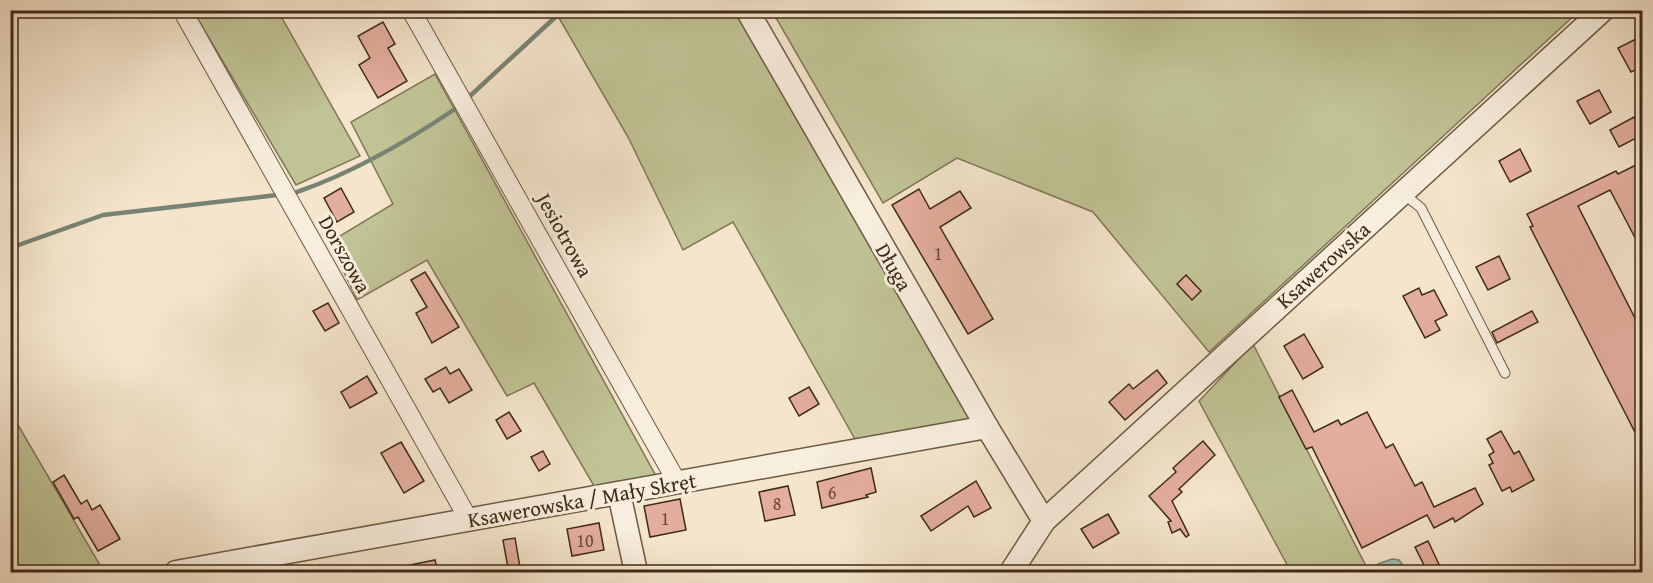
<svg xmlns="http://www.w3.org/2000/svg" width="1653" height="583" font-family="'Gentium Book Plus',serif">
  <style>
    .green { fill: #c0c395; stroke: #807756; stroke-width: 1.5 }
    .water { fill: #9cbfb5; stroke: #778475; stroke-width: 1.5 }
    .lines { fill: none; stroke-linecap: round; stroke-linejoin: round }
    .stream { stroke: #778475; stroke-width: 4.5 }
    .building { fill: #e4ae9e; stroke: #3f2b16; stroke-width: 1.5 }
    .service-casing { stroke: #6c5a44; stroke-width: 11 }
    .minor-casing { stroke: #6c5a44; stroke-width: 20 }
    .tertiary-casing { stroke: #6c5a44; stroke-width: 25 }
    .service { stroke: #f8eede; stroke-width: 9 }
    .minor { stroke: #f8eede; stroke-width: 18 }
    .tertiary { stroke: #f8eede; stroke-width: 22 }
    .labels { text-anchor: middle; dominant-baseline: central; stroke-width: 6; stroke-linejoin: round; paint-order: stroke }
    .number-label { font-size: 18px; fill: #684c38 }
    .street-label { font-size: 21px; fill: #3f2b16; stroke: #f8eede }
  </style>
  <rect width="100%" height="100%" fill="#f5e5cc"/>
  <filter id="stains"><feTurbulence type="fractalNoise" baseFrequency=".00333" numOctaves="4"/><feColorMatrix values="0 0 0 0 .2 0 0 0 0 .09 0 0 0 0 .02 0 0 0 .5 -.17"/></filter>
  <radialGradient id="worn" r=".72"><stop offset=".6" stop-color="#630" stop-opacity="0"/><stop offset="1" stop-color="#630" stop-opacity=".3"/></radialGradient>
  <g class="green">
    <path d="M 193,11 L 278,11 L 360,156 L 296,185 Z"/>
    <path d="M 555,11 L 736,11 L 971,421 L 856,441 L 733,222 L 683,250 L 628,137 Z"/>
    <path d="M 772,11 L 1579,11 L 1209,352 L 1093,212 L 957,158 L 883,203 Z"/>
    <path d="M 435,74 L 656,476 L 594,486 L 534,383 L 507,396 L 427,260 L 357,300 L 330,242 L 393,204 L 351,122 Z"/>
    <path d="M 1253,344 L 1369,572 L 1291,572 L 1199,401 Z"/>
    <path d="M 11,413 L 104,572 L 11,572 Z"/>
  </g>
  <path class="water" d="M 1392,559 L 1399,560 L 1408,572 L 1372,572 L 1378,564 Z"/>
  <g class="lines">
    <g class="stream">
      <path d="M 470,96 L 563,10"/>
      <path d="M 297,192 C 355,172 408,141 458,107"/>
      <path d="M 10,248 L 103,215 L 277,195"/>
    </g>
  </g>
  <g class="building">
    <path d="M 383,22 L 395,44 L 388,48 L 407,81 L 378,98 L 359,65 L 370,58 L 358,36 Z"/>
    <path d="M 1642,36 L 1642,67 L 1631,72 L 1618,48 Z"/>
    <path d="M 1599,90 L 1611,112 L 1590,124 L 1577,101 Z"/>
    <path d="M 1634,117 L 1642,135 L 1619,147 L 1610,130 Z"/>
    <path d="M 1520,149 L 1531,171 L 1510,182 L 1499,161 Z"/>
    <path d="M 1642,162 L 1642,251 L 1610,190 L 1578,206 L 1642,332 L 1642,446 L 1530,227 L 1533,226 L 1527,214 L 1616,171 L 1618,174 Z"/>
    <path d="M 341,188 L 354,212 L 337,222 L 324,198 Z"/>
    <path d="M 919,189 L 930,209 L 960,191 L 971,208 L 940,227 L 993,319 L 968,334 L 892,205 Z"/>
    <path d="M 1499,256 L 1510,279 L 1488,290 L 1476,267 Z"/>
    <path d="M 425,272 L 459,327 L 432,343 L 416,313 L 427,307 L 411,280 Z"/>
    <path d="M 1186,275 L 1201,291 L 1192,300 L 1177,284 Z"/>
    <path d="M 1419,288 L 1422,295 L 1434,290 L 1447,315 L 1435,321 L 1440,330 L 1425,338 L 1403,296 Z"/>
    <path d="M 328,303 L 339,323 L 325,331 L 313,311 Z"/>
    <path d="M 1532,311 L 1538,322 L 1497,343 L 1492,332 Z"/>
    <path d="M 1304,334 L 1323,367 L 1303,379 L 1284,346 Z"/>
    <path d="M 446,367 L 450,374 L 459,369 L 472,390 L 449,403 L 440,388 L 433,392 L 425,379 Z"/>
    <path d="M 1157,370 L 1167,383 L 1125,420 L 1109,402 L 1129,384 L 1133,389 Z"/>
    <path d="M 367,376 L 377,393 L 350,408 L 341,392 Z"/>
    <path d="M 809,387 L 819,404 L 799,416 L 789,398 Z"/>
    <path d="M 1292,390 L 1314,432 L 1338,420 L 1341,425 L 1367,412 L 1386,448 L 1393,444 L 1415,486 L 1422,482 L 1434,507 L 1475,488 L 1483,504 L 1455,522 L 1453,518 L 1434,528 L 1427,515 L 1362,548 L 1312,447 L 1306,449 L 1279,397 Z"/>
    <path d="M 509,412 L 521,431 L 507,439 L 496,420 Z"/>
    <path d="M 1501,431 L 1514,454 L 1519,451 L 1534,480 L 1512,492 L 1510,487 L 1502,491 L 1489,465 L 1493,463 L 1489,455 L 1494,452 L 1487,439 Z"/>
    <path d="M 1203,441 L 1215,455 L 1179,489 L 1182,492 L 1172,501 L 1189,535 L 1186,537 L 1180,529 L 1172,533 L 1168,522 L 1171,521 L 1149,496 L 1176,472 L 1173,468 Z"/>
    <path d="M 401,442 L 424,481 L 404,493 L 381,453 Z"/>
    <path d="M 543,451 L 550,464 L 539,471 L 531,457 Z"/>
    <path d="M 871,468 L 876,492 L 866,495 L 868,497 L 822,508 L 817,482 Z"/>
    <path d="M 64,475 L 81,504 L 87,500 L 92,510 L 100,505 L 120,539 L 98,551 L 78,517 L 74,519 L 53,482 Z"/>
    <path d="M 976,481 L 991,508 L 974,517 L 968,506 L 931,531 L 921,516 Z"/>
    <path d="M 788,486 L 795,515 L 765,521 L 759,492 Z"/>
    <path d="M 680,499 L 686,530 L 650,537 L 644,506 Z"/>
    <path d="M 1108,514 L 1119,533 L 1093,548 L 1081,529 Z"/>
    <path d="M 599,523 L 604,550 L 572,556 L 567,529 Z"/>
    <path d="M 515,538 L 516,544 L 521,573 L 509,573 L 504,546 L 503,540 Z"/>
    <path d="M 1428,541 L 1443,573 L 1428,573 L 1415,547 Z"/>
    <path d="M 435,560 L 438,573 L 401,573 L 400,567 Z"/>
  </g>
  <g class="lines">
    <defs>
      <path id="service" d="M 1404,194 L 1421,208 L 1505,373"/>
      <g id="minor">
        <path d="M 182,10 L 469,520"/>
        <path d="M 411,10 L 677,482"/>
      </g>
      <g id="tertiary">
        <path d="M 747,10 L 987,427 L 1044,521"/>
        <path d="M 619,493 L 636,572"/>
        <path d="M 176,572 L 987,427"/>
        <path d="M 1011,572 L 1044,521 L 1603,10"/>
      </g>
    </defs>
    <use href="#service" class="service-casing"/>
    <use href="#minor" class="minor-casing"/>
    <use href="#tertiary" class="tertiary-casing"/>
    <use href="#service" class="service"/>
    <use href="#minor" class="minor"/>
    <use href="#tertiary" class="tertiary"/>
  </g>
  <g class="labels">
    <g class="number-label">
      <text x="938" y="253">1</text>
      <text x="832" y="492">6</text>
      <text x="777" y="503">8</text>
      <text x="665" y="518">1</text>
      <text x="585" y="540">10</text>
    </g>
    <g class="street-label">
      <text transform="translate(565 235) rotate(61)">Jesiotrowa</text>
      <text transform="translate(345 254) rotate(61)">Dorszowa</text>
      <text transform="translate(1323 265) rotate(-42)">Ksawerowska</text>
      <text transform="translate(894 267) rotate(60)">Długa</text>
      <text transform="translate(582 500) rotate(-10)">Ksawerowska / Mały Skręt</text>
    </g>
  </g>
  <rect width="1653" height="583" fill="none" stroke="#f5e5cc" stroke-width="36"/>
  <rect x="12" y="12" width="1629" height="559" fill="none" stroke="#3f2b16" stroke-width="3"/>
  <rect x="18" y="18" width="1617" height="547" fill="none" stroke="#3f2b16" stroke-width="1.5"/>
  <rect width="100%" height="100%" filter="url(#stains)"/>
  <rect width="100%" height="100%" fill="url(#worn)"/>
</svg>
